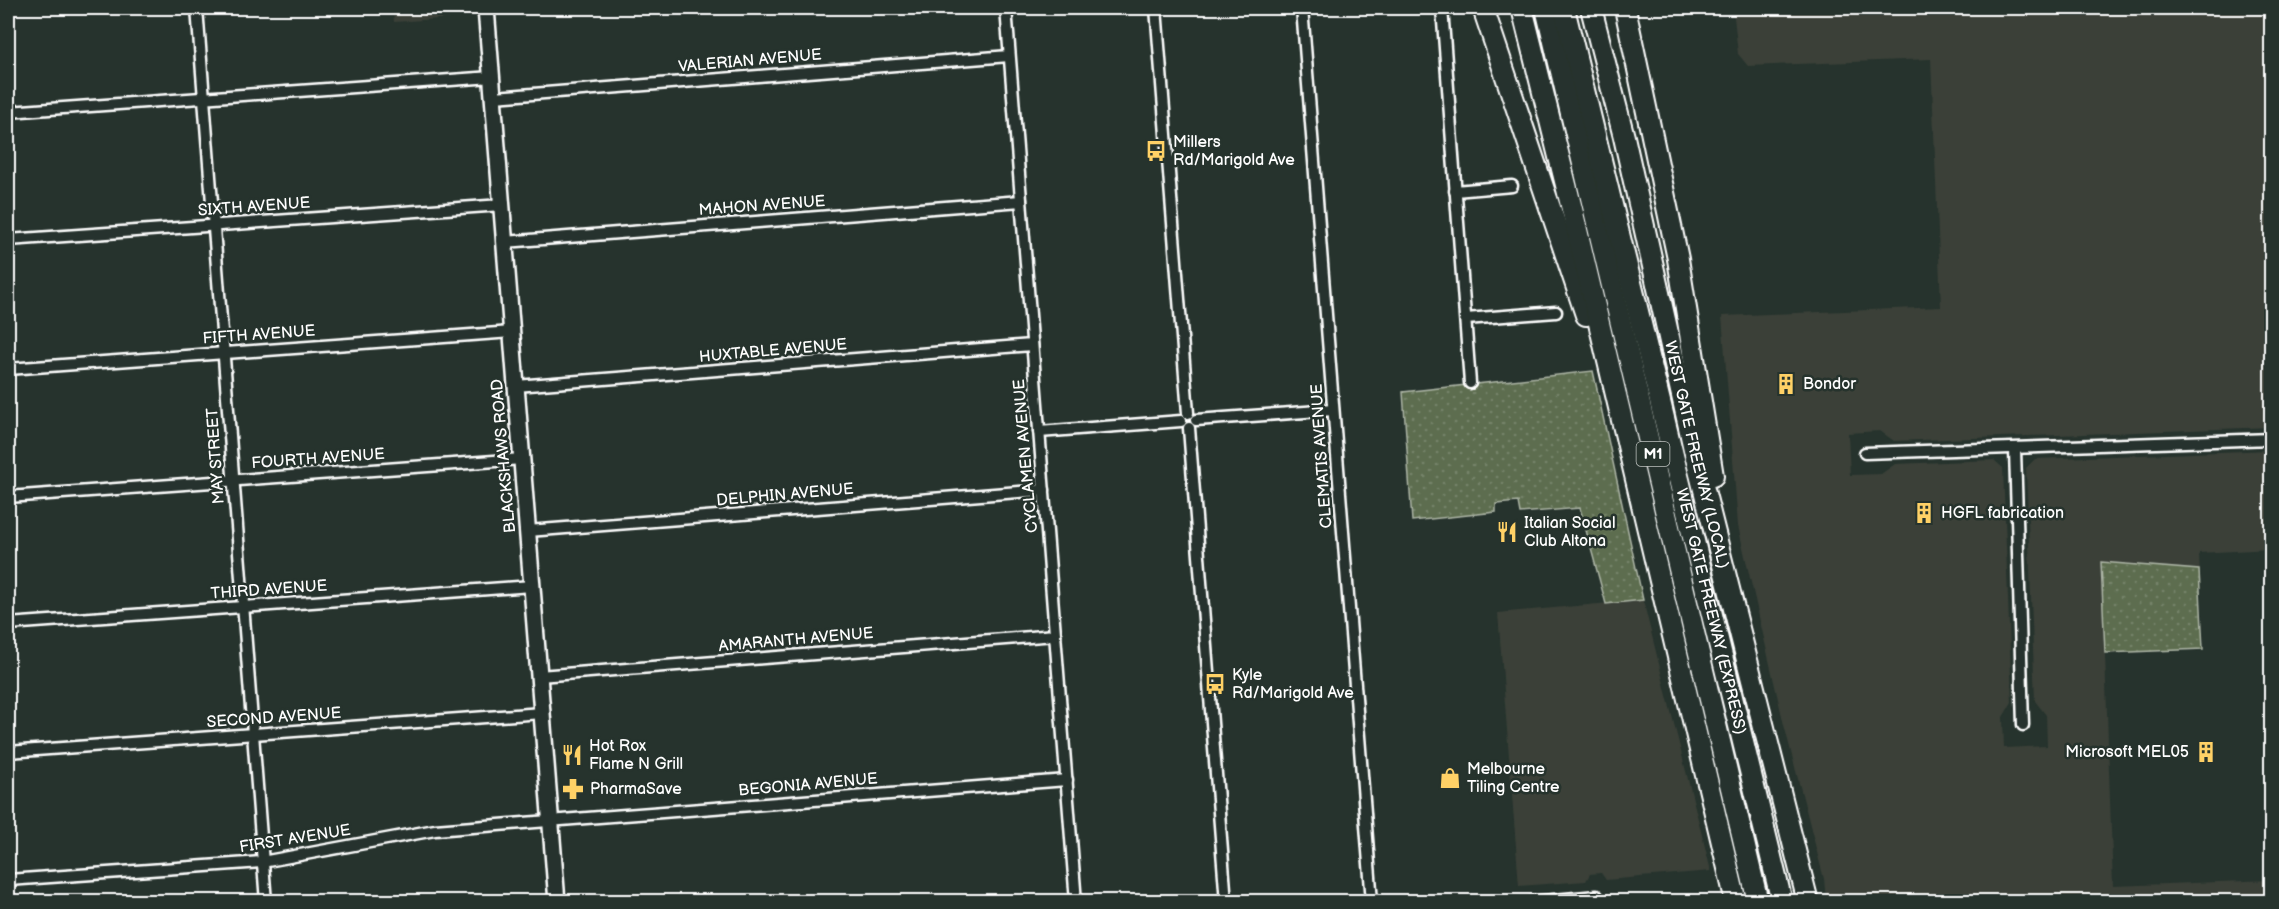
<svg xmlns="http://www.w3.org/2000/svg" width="2279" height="909" font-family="'Balsamiq Sans',sans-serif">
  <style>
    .built { fill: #3a4038 }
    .green { fill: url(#green-dots); stroke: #aeb6a7; stroke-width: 1.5 }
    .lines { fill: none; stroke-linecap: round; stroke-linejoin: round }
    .minor-casing { stroke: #fff; stroke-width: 15 }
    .secondary-casing { stroke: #fff; stroke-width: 20 }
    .motorway-casing { stroke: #fff; stroke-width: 24 }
    .minor { stroke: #26332d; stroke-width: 10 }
    .secondary { stroke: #26332d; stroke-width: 15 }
    .motorway { stroke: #26332d; stroke-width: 20 }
    .labels { text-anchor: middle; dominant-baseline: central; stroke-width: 5; stroke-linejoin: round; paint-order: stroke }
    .shield { fill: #26332d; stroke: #bec2c0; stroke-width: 1.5 }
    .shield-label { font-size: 15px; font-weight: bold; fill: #fff }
    .street-label { font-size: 16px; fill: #fff; stroke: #26332d }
    .poi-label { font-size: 16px; fill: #fff; stroke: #26332d; text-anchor: start }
  </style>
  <defs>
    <pattern id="green-dots" width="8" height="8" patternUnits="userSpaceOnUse" patternTransform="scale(1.5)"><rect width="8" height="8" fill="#5d6d4f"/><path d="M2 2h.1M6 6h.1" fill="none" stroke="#758369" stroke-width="1.8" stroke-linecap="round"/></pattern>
  </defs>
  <rect width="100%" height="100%" fill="#26332d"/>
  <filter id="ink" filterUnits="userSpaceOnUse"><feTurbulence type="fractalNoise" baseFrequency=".0167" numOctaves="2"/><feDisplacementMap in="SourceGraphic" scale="12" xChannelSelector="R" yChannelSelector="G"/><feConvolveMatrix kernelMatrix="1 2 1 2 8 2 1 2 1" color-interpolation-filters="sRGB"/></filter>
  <g filter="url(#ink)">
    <g class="built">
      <path d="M 393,8 L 466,8 L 467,17 L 394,22 Z"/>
      <path d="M 1733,8 L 2271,8 L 2271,427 L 1894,441 L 1880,431 L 1848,433 L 1850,475 L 1881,474 L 1895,464 L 1994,460 L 2003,468 L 2012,702 L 2003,717 L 2004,748 L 2047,746 L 2046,715 L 2035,701 L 2026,468 L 2035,459 L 2271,450 L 2271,549 L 2199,553 L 2203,649 L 2105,654 L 2113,886 L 2271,880 L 2271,901 L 1826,901 L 1824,879 L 1784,725 L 1738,526 L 1722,316 L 1941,307 L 1931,59 L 1748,66 L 1738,54 Z"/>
      <path d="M 1643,600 L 1711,871 L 1606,880 L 1601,873 L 1590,874 L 1586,881 L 1519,886 L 1498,613 Z"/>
    </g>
    <g class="green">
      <path d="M 1593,371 L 1643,600 L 1606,604 L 1580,508 L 1520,513 L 1518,502 L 1496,504 L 1496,512 L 1412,521 L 1403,392 Z"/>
      <path d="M 2101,562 L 2199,570 L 2203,649 L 2105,653 Z"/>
    </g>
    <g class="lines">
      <defs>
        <g id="minor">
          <path d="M 197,8 L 266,902"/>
          <path d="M 1006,8 L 1076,902"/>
          <path d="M 1156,8 L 1188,413"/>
          <path d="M 1302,8 L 1372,902"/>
          <path d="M 1442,8 L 1470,383"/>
          <path d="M 494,97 L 1009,56"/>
          <path d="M 8,112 L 492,77"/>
          <path d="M 1455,191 L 1512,186"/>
          <path d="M 8,240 L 502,205"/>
          <path d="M 505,242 L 1021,201"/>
          <path d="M 1466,319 L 1556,312"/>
          <path d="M 8,369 L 512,332"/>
          <path d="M 516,386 L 1032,345"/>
          <path d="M 1196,420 L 1333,410"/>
          <path d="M 1189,428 L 1226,902"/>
          <path d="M 1039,432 L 1181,421"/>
          <path d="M 2015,449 L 2023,725"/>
          <path d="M 1865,453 L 2272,439"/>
          <path d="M 8,497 L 522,459"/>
          <path d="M 528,531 L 1044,490"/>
          <path d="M 8,624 L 532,586"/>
          <path d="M 539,676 L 1055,635"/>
          <path d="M 8,752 L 542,713"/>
          <path d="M 8,880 L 262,862 L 435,830 L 1067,780"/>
          <path d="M 1532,902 L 1597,896"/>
        </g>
        <path id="secondary" d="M 486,8 L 557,902"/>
        <g id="motorway">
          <path d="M 1483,8 L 1586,315"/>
          <path d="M 1522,8 L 1572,209 L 1736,902"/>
          <path d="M 1546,8 L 1758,902"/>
          <path id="s1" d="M 1564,8 L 1782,902"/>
          <path id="s2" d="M 1591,8 L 1624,137 L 1696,458 L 1808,902"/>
          <path d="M 1625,8 L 1678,259 L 1713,476"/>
        </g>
      </defs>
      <use href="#minor" class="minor-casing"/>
      <use href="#secondary" class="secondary-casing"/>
      <use href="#motorway" class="motorway-casing"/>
      <use href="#minor" class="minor"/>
      <use href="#secondary" class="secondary"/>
      <use href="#motorway" class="motorway"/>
    </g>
  </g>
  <defs>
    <symbol id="bus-bare" viewBox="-9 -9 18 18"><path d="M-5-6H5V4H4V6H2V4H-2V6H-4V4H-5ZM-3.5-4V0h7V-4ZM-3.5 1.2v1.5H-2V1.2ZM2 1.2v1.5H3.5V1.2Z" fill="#ffd166" stroke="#26332d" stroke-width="2.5" paint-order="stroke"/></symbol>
    <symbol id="building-bare" viewBox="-9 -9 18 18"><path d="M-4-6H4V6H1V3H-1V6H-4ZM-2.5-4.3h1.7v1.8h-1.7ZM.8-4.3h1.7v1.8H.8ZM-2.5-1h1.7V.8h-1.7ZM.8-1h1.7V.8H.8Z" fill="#ffd166" stroke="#26332d" stroke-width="2.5" paint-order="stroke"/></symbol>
    <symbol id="restaurant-bare" viewBox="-9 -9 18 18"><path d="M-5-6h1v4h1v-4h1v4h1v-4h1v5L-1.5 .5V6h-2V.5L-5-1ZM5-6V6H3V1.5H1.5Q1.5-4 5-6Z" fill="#ffd166" stroke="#26332d" stroke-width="2.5" paint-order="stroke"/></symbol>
    <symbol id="shop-bare" viewBox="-9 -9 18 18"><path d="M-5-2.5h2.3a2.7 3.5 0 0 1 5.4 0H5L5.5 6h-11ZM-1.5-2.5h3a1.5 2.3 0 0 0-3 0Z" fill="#ffd166" stroke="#26332d" stroke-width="2.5" paint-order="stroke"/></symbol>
    <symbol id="pharmacy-bare" viewBox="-9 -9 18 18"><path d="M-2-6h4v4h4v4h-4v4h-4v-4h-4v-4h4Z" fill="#ffd166" stroke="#26332d" stroke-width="2.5" paint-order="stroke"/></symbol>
  </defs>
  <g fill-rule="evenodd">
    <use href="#bus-bare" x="1141" y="136" width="30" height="30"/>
    <use href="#building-bare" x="1771" y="369" width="30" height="30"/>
    <use href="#building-bare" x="1909" y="498" width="30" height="30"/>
    <use href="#restaurant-bare" x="1492" y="517" width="30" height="30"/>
    <use href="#bus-bare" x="1200" y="669" width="30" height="30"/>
    <use href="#building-bare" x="2191" y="737" width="30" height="30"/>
    <use href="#restaurant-bare" x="557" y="740" width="30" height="30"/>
    <use href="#shop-bare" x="1435" y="763" width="30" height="30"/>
    <use href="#pharmacy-bare" x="558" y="774" width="30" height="30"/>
  </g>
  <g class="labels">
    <rect class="shield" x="1636.5" y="442" width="33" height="24" rx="4.5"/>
    <g class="shield-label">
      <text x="1653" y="454">M1</text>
    </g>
    <g class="street-label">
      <text transform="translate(750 61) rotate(-5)">VALERIAN AVENUE</text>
      <text transform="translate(762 206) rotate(-4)">MAHON AVENUE</text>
      <text transform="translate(254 207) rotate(-4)">SIXTH AVENUE</text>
      <text transform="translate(259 335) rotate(-4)">FIFTH AVENUE</text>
      <text transform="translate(773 351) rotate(-5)">HUXTABLE AVENUE</text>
      <text stroke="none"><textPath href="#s2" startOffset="459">WEST GATE FREEWAY (LOCAL)</textPath></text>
      <text transform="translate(216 456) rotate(-94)">MAY STREET</text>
      <text transform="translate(504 456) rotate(-95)">BLACKSHAWS ROAD</text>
      <text transform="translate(1026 456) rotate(-95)">CYCLAMEN AVENUE</text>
      <text transform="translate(1322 456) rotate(-94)">CLEMATIS AVENUE</text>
      <text transform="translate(318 459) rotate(-4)">FOURTH AVENUE</text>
      <text transform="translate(785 495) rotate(-5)">DELPHIN AVENUE</text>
      <text transform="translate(269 590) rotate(-4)">THIRD AVENUE</text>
      <text stroke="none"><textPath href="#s1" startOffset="621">WEST GATE FREEWAY (EXPRESS)</textPath></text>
      <text transform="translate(796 640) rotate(-5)">AMARANTH AVENUE</text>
      <text transform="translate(274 718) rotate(-4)">SECOND AVENUE</text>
      <text transform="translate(808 785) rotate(-5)">BEGONIA AVENUE</text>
      <text transform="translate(295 839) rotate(-9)">FIRST AVENUE</text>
    </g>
    <g class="poi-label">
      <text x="1173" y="142">Millers<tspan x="1173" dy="18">Rd/Marigold Ave</tspan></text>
      <text x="1803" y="384">Bondor</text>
      <text x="1941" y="513">HGFL fabrication</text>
      <text x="1524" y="523">Italian Social<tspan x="1524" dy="18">Club Altona</tspan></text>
      <text x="1232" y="675">Kyle<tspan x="1232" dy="18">Rd/Marigold Ave</tspan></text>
      <text x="589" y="746">Hot Rox<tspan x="589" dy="18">Flame N Grill</tspan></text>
      <text x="2189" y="752" text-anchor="end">Microsoft MEL05</text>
      <text x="1467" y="769">Melbourne<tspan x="1467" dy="18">Tiling Centre</tspan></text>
      <text x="590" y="789">PharmaSave</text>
    </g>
  </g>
  <rect width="2279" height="909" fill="none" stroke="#26332d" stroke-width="30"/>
  <rect x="15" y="15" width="2249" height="879" fill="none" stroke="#fff" stroke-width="2" filter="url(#ink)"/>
</svg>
